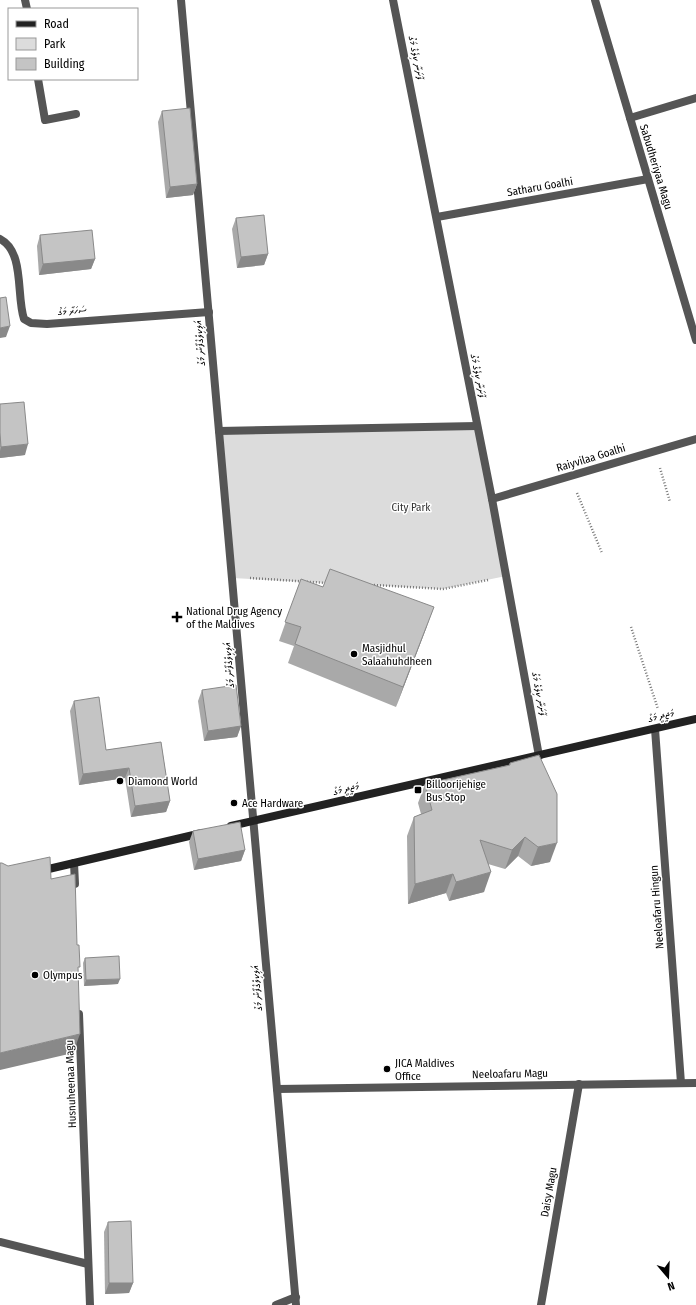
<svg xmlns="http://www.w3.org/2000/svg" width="696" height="1305" font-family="'Fira Sans Condensed','Noto Sans Thaana',sans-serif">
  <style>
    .green { fill: #dcdcdc }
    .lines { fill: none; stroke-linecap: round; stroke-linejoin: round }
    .path { stroke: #777; stroke-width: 2.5; stroke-dasharray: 1 2; stroke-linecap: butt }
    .lane { stroke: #555; stroke-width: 8 }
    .street { stroke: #555; stroke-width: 8 }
    .secondary { stroke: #222; stroke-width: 8 }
    .wall { fill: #a9a9a9 }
    .shaded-wall { fill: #898989 }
    .building { fill: #c4c4c4; stroke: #898989 }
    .poi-dot { fill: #000; stroke: #fff; stroke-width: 1.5 }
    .labels { text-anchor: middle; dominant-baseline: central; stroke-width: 3; stroke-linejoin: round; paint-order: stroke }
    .street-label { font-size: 11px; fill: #000; stroke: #fff }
    .park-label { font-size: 11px; fill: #333; stroke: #fff }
    .poi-label { font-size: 11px; fill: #000; stroke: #fff; text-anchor: start }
  </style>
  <rect width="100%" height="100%" fill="#fff"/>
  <path class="green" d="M 477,426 L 506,576 L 443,589 L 232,578 L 219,431 Z"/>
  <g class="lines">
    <g class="path">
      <path d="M 660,468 L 670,502"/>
      <path d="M 577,493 L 602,553"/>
      <path d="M 250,578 L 327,583"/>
      <path d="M 374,585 L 443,589 L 488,580"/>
      <path d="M 631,627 L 658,709"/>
    </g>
    <g class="lane">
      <path d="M 25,0 L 27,9"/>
      <path d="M 38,79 L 45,120 L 76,114"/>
    </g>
    <g class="street">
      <path d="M 181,0 L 296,1305"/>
      <path d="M 393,0 L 492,499 L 539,756"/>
      <path d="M 595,0 L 696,340"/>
      <path d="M 630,118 L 696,98"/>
      <path d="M 437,217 L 648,179"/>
      <path d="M 0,239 C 25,252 16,295 24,319 L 31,323 L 47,324 L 209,312"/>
      <path d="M 219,431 L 477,426"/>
      <path d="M 492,499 L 696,439"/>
      <path d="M 655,729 L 681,1083"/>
      <path d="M 74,863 L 75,884"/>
      <path d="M 79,1014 L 90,1305"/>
      <path d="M 277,1089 L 696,1083"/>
      <path d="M 0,1242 L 88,1264"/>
      <path d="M 276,1305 L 296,1297"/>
      <path d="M 541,1305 L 579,1084"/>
    </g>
    <g class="secondary">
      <path d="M 231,826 L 696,719"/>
      <path d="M 40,871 L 202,833"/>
    </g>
  </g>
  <g class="wall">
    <path d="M 162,111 L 197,184 L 193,195 L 166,198 L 158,122 Z"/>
    <path d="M 236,218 L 268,254 L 264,265 L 237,268 L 232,229 Z"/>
    <path d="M 40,235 L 95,259 L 91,269 L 39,275 L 37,246 Z"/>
    <path d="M 0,404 L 25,455 L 0,458 Z"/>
    <path d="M 301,579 L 427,626 L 396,707 L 288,663 L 294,646 L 279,641 Z"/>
    <path d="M 202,690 L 241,726 L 237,737 L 204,741 L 198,701 Z"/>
    <path d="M 74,701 L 106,750 L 161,742 L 170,801 L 166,812 L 131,817 L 125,778 L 79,785 L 70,711 Z"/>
    <path d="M 510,763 L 550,862 L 531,866 L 518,856 L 505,869 L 488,864 L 484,892 L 449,901 L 446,893 L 408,904 L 407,836 L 414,817 L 421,814 L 418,803 L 425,784 L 509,765 Z"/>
    <path d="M 193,831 L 245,850 L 241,861 L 194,870 L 189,842 Z"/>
    <path d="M 85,958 L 118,984 L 84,986 L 83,963 Z"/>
    <path d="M 108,1222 L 133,1283 L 129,1293 L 105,1294 L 104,1232 Z"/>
  </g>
  <g class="shaded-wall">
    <path d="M 197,184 L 193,195 L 166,198 L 170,187 Z"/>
    <path d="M 268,254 L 264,265 L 237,268 L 241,257 Z"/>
    <path d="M 95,259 L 91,269 L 39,275 L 43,264 Z"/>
    <path d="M 10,326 L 6,337 L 0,338 L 0,328 Z"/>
    <path d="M 28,444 L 25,455 L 0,458 L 0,451 L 1,447 Z"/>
    <path d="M 434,607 L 427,626 L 396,707 L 403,687 Z"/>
    <path d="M 241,726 L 237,737 L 204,741 L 208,731 Z"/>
    <path d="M 129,768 L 125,778 L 79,785 L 83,774 Z"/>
    <path d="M 170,801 L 166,812 L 131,817 L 135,806 Z"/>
    <path d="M 525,837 L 518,856 L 505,869 L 512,850 Z"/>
    <path d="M 557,843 L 550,862 L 531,866 L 538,847 Z"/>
    <path d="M 245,850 L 241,861 L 194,870 L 198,859 Z"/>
    <path d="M 491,872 L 484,892 L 449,901 L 456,882 Z"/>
    <path d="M 453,874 L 446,893 L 408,904 L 415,884 Z"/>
    <path d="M 120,979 L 118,984 L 84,986 L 86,980 Z"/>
    <path d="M 80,1034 L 73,1053 L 0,1070 L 0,1053 Z"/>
    <path d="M 109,1283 L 133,1283 L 129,1293 L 105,1294 Z"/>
  </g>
  <g class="building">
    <path d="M 190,108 L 197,184 L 170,187 L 162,111 Z"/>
    <path d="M 264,215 L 268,254 L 241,257 L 236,218 Z"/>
    <path d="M 92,230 L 95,259 L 43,264 L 40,235 Z"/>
    <path d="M 6,297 L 10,326 L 0,328 L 0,298 Z"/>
    <path d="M 24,402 L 28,444 L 1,447 L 0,433 L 0,404 Z"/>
    <path d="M 330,569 L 434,607 L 403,687 L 295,644 L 301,627 L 285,622 L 301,579 L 323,587 Z"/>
    <path d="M 236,685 L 241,726 L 208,731 L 202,690 Z"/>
    <path d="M 99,697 L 106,750 L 161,742 L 170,801 L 135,806 L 129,768 L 83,774 L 74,701 Z"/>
    <path d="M 539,755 L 557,794 L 557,843 L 538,847 L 525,837 L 512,850 L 480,840 L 491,872 L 456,882 L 453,874 L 415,884 L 414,817 L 432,810 L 425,784 L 510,765 L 510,763 Z"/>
    <path d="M 240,822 L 245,850 L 198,859 L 193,831 Z"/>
    <path d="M 50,857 L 51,879 L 75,874 L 77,945 L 79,945 L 80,967 L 78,967 L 80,1034 L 0,1053 L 0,863 L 2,863 L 8,866 Z"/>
    <path d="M 119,956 L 120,979 L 86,980 L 85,958 Z"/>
    <path d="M 131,1221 L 133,1283 L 109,1283 L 108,1222 Z"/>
  </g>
  <g class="poi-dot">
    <path d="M175 611h4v4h4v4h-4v4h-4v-4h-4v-4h4z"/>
    <circle cx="354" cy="654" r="4"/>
    <circle cx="120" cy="781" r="4"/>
    <rect x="414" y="786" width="8" height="8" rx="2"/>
    <circle cx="234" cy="803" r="4"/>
    <circle cx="35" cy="975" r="4"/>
    <circle cx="387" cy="1069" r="4"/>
  </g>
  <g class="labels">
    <g class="street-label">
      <text transform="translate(416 58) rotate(79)">ފާށަނާ ކިލެގެ މަގު</text>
      <text transform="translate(656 167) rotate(73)">Sabudheriyaa Magu</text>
      <text transform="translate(540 187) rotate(-10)">Satharu Goalhi</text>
      <text transform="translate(72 311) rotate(-4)">ސަހަރާ މަގު</text>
      <text transform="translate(200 343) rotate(-95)">އަލިކިލެގެފާނު މަގު</text>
      <text transform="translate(478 376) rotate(79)">ފާށަނާ ކިލެގެ މަގު</text>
      <text transform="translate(591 458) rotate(-17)">Raiyvilaa Goalhi</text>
      <text transform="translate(229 665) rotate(-95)">އަލިކިލެގެފާނު މަގު</text>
      <text transform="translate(539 694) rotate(80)">ފާށަނާ ކިލެގެ މަގު</text>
      <text transform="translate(661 716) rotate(-13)">މަޖީދީ މަގު</text>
      <text transform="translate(346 789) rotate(-13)">މަޖީދީ މަގު</text>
      <text transform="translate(657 907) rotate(-94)">Neeloafaru Hingun</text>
      <text transform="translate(257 988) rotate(-95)">އަލިކިލެގެފާނު މަގު</text>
      <text transform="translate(510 1074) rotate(-1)">Neeloafaru Magu</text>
      <text transform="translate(71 1084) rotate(-92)">Husnuheenaa Magu</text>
      <text transform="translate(549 1192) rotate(-80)">Daisy Magu</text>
    </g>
    <g class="park-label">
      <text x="411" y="507">City Park</text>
    </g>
    <g class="poi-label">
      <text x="186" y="611">National Drug Agency<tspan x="186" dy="13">of the Maldives</tspan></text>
      <text x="362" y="648">Masjidhul<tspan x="362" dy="13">Salaahuhdheen</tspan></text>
      <text x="128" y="781">Diamond World</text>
      <text x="426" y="784">Billoorijehige<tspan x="426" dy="13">Bus Stop</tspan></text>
      <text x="242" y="803">Ace Hardware</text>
      <text x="43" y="975">Olympus</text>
      <text x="395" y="1063">JICA Maldives<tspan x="395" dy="13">Office</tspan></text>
    </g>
  </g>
  <rect x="8" y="8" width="130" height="72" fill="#ffffff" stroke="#999999"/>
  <rect x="16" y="21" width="20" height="6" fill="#222222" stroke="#999999"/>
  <text x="44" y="28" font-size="12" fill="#000000">Road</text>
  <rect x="16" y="38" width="20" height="12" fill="#dcdcdc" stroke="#999999"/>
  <text x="44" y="48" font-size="12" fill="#000000">Park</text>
  <rect x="16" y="58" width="20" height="12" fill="#c4c4c4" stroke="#999999"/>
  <text x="44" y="68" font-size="12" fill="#000000">Building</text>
  <g transform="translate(668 1277) rotate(161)" stroke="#ffffff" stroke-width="3" paint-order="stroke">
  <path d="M0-3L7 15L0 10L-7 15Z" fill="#000000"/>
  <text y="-6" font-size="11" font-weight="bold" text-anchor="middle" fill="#000000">N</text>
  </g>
</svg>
